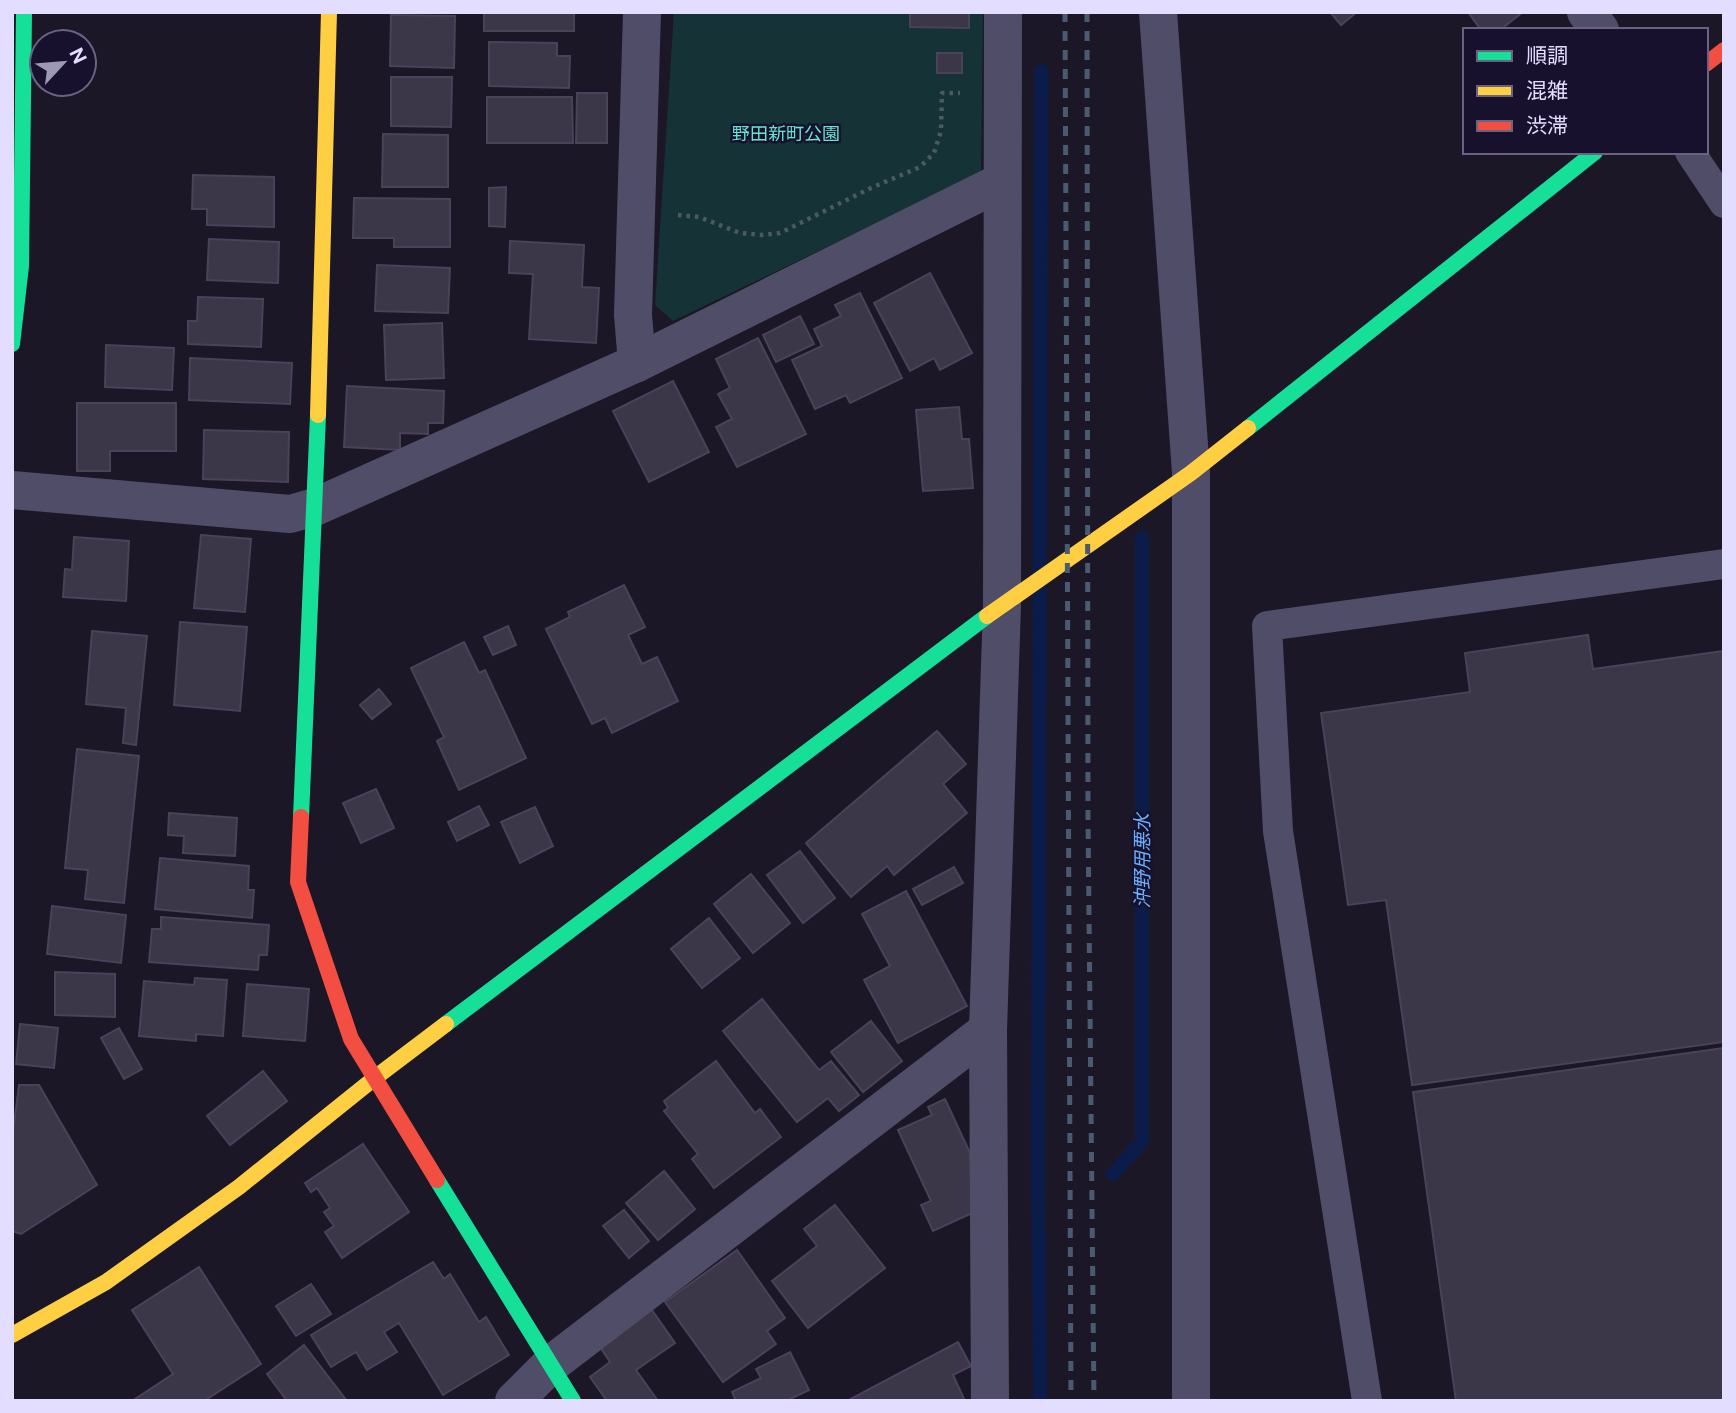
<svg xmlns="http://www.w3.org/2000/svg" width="1736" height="1413" font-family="'Public Sans','Noto Sans JP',sans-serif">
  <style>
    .green { fill: #153236 }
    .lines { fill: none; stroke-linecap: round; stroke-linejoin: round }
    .stream { stroke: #0b1c4a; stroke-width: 14 }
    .building { fill: #3b3648; stroke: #494259; stroke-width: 2 }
    .path { stroke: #4b5868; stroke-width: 4.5; stroke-dasharray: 3.5 5; stroke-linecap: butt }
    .lane { stroke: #504d68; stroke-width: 30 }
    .street { stroke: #504d68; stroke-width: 38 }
    .fast { stroke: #16e098; stroke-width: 16 }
    .slow { stroke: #ffcf43; stroke-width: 16 }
    .jam { stroke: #f24e42; stroke-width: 16 }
    .rail { stroke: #495b71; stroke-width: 5; stroke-dasharray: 10 9; stroke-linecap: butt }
    .labels { text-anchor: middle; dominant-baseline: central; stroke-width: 5; stroke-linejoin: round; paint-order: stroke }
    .park-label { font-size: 18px; fill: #63e5ce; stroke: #18112d }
    .water-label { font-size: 19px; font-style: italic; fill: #6bb0ff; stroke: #18112d }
  </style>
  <rect width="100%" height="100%" fill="#1c1727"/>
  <path class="green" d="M 674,12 L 983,12 L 981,173 L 673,321 L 655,305 Z"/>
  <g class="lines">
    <g class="stream">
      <path d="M 1113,1174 L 1142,1141 L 1142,538"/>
      <path d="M 1040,1401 L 1038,1175 L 1041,71"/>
    </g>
  </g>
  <g class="building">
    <rect x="484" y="12" width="90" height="19"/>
    <path d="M 910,12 L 969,12 L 969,28 L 910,27 Z"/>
    <path d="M 1330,12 L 1357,12 L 1341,25 Z"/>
    <path d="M 1468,12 L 1523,12 L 1500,30 L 1481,30 Z"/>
    <path d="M 391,15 L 455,16 L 454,68 L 390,66 Z"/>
    <path d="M 489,42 L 557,43 L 557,56 L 570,56 L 569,88 L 489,86 Z"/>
    <rect x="937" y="53" width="25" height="20"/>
    <path d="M 391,77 L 452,77 L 451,127 L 391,126 Z"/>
    <path d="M 577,93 L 607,93 L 607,143 L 576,143 Z"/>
    <path d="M 487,97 L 572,97 L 573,143 L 487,143 Z"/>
    <path d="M 383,134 L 448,135 L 448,187 L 382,187 Z"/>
    <path d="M 193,175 L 274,177 L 274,227 L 207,225 L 207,209 L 192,209 Z"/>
    <path d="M 506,187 L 505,227 L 489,226 L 489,188 Z"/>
    <path d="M 354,198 L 450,199 L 450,247 L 394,247 L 394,238 L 353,238 Z"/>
    <path d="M 209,239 L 279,242 L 278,283 L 207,280 Z"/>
    <path d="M 510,241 L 584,245 L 582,287 L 599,288 L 596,343 L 529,339 L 533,274 L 509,273 Z"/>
    <path d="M 377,265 L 450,268 L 448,313 L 375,311 Z"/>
    <path d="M 930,273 L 972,353 L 940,370 L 934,358 L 910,371 L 874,303 Z"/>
    <path d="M 860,293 L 902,378 L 850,403 L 846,395 L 815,409 L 792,360 L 822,346 L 814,329 L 841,316 L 835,305 Z"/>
    <path d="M 198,297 L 263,299 L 261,347 L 188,344 L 188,321 L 197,321 Z"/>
    <path d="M 800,316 L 814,344 L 776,362 L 763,335 Z"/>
    <path d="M 442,323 L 444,378 L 386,380 L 384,325 Z"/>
    <path d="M 758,338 L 806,434 L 737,467 L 716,427 L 732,419 L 718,394 L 730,388 L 716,359 Z"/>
    <path d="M 106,345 L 174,348 L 172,390 L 105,387 Z"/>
    <path d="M 190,358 L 292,363 L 290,404 L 189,400 Z"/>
    <path d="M 673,381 L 709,452 L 649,482 L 613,411 Z"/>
    <path d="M 347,386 L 444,391 L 443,423 L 428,423 L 428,434 L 400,433 L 400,450 L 344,447 Z"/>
    <path d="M 77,403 L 176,403 L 176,451 L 110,451 L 110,471 L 77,471 Z"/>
    <path d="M 959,407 L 962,439 L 969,439 L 973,488 L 923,491 L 916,410 Z"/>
    <path d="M 204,430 L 289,432 L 288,482 L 203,479 Z"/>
    <path d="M 201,535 L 251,539 L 245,612 L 194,608 Z"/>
    <path d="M 74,537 L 129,541 L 126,601 L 63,597 L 65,569 L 72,570 Z"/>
    <path d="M 624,585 L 645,627 L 628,635 L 642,664 L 657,657 L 678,701 L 612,733 L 605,718 L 592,724 L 546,629 L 570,617 L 568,612 Z"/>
    <path d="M 180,622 L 247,627 L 240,711 L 174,705 Z"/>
    <path d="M 508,626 L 516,645 L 493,655 L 484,637 Z"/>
    <path d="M 92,631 L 147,636 L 136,745 L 123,743 L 126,708 L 86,704 Z"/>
    <path d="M 1588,635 L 1593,669 L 1724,651 L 1724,1042 L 1412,1085 L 1386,900 L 1348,905 L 1321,713 L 1470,692 L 1465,653 Z"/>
    <path d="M 464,642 L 479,673 L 485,670 L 526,758 L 459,790 L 437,741 L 444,737 L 411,668 Z"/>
    <path d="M 379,689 L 391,704 L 372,719 L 360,705 Z"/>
    <path d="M 937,731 L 966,764 L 943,784 L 967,813 L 894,875 L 887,866 L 851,897 L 806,843 Z"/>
    <path d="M 77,749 L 139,756 L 124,903 L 85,899 L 88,870 L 65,868 Z"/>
    <path d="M 376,789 L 394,828 L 361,843 L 343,803 Z"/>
    <path d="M 479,806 L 489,825 L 457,841 L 448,822 Z"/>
    <path d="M 535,807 L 553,846 L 520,863 L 501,822 Z"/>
    <path d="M 169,813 L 237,818 L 235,856 L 183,853 L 184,836 L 168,835 Z"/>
    <path d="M 800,851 L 835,898 L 803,923 L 767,875 Z"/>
    <path d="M 160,858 L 249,866 L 248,890 L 254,890 L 252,918 L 155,909 Z"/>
    <path d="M 954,867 L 963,883 L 922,905 L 913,889 Z"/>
    <path d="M 751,874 L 790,923 L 753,953 L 714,904 Z"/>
    <path d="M 906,891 L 967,1006 L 898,1043 L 864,980 L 890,966 L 862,914 Z"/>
    <path d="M 52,906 L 126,915 L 121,963 L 47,954 Z"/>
    <path d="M 161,917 L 269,925 L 267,955 L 259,955 L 258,970 L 149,962 L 152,929 L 161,929 Z"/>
    <path d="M 709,918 L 740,958 L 702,988 L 671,949 Z"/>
    <path d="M 55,972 L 115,974 L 115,1017 L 55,1015 Z"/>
    <path d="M 195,978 L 227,980 L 223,1036 L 196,1034 L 196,1041 L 139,1036 L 144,981 L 194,985 Z"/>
    <path d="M 247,984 L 309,989 L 305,1041 L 243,1036 Z"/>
    <path d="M 762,999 L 819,1070 L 831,1061 L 859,1095 L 839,1111 L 828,1098 L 797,1122 L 723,1031 Z"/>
    <path d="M 871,1021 L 902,1061 L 863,1092 L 831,1052 Z"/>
    <path d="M 20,1024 L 58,1028 L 54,1068 L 16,1064 Z"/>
    <path d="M 119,1028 L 142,1069 L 124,1079 L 101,1038 Z"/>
    <path d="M 1724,1048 L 1724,1401 L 1456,1401 L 1413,1092 Z"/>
    <path d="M 716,1061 L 755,1113 L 760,1109 L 781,1137 L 714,1188 L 692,1159 L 698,1154 L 664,1111 L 668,1108 L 664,1101 Z"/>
    <path d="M 263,1071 L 287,1101 L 230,1145 L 207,1116 Z"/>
    <path d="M 19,1085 L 39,1085 L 97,1185 L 21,1234 L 12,1231 L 12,1140 Z"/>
    <path d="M 945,1099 L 970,1153 L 972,1213 L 933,1231 L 921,1205 L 931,1201 L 898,1130 L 932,1115 L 928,1107 Z"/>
    <path d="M 363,1144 L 409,1212 L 342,1258 L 325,1232 L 334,1226 L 324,1212 L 330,1208 L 317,1188 L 311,1192 L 305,1183 Z"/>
    <path d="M 664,1171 L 695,1209 L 658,1240 L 626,1203 Z"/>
    <path d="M 835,1205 L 885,1268 L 808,1328 L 772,1281 L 817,1246 L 804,1229 Z"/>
    <path d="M 624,1210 L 649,1241 L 629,1258 L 603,1226 Z"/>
    <path d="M 737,1250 L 785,1318 L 767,1331 L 776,1344 L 723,1382 L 665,1302 Z"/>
    <path d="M 433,1262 L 444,1279 L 450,1274 L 479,1322 L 486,1317 L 509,1355 L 443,1395 L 399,1323 L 384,1332 L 397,1352 L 367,1370 L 356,1352 L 331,1367 L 311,1335 Z"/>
    <path d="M 199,1267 L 261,1364 L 204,1401 L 132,1401 L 173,1374 L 132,1310 Z"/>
    <path d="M 311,1284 L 331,1314 L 296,1336 L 276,1306 Z"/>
    <path d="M 652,1310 L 675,1343 L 636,1370 L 658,1401 L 607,1401 L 590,1377 L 610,1362 L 600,1347 Z"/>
    <path d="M 958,1342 L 971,1366 L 953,1375 L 965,1401 L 847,1401 Z"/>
    <path d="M 304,1345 L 347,1401 L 287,1401 L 267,1374 Z"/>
    <path d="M 790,1352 L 809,1390 L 786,1401 L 736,1401 L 732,1392 L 761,1378 L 756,1369 Z"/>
  </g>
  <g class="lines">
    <path class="path" d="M 678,215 L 699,217 L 740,233 L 762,235 L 780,233 L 871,188 L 920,167 L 934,153 L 941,131 L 942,93 L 960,93"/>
    <g class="lane">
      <path d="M 1690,152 L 1724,203"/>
      <path d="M 1367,1401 L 1278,831 L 1267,626 L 1724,564"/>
    </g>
    <g class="street">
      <path d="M 1158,12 L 1191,473 L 1191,1401"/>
      <path d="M 1586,12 L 1600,30"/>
      <path d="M 637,363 L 633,315 L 642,12"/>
      <path d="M 12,490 L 290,514 L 315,507 L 637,363 L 1001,182"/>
      <path d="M 514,1401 L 550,1365 L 988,1030"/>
      <path d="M 990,1401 L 988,1030 L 1002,605 L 1003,12"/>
    </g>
    <g class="fast">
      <path d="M 12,344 L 21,266 L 24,12"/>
      <path d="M 1248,428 L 1595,152"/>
      <path d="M 301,817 L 318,415"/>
      <path d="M 446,1024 L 987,616"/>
      <path d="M 437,1180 L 573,1401"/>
    </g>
    <g class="slow">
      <path d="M 318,415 L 329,12"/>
      <path d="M 987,616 L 1191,473 L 1248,428"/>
      <path d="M 12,1335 L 106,1282 L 239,1187 L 376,1077 L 446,1024"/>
    </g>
    <g class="jam">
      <path d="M 1706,64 L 1724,50"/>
      <path d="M 301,817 L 298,882 L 351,1039 L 437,1180"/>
    </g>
    <g class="rail">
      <path d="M 1065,12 L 1071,1401"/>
      <path d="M 1087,12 L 1088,817 L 1094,1401"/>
    </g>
  </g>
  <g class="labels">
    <g class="park-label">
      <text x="786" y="133">野田新町公園</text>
    </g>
    <g class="water-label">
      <text transform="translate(1142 861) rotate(-90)">沖野用悪水</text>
    </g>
  </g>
  <rect width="1736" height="1413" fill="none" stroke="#e3ddff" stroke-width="28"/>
  <rect x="1463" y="28" width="245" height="126" fill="#18112d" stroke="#696381" stroke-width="2"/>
  <rect x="1477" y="51" width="35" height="10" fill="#16e098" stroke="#696381" stroke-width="2"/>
  <text x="1526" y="63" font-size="21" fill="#e3ddff">順調</text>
  <rect x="1477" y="86" width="35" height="10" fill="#ffcf43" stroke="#696381" stroke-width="2"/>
  <text x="1526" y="98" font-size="21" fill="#e3ddff">混雑</text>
  <rect x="1477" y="121" width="35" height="10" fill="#f24e42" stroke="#696381" stroke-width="2"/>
  <text x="1526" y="133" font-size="21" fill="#e3ddff">渋滞</text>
  <g transform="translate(63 63) rotate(64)"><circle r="33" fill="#18112d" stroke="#696381" stroke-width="2"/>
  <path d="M0-5L12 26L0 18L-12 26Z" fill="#9d98b3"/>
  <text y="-10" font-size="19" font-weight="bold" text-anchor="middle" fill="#e3ddff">N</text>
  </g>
</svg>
